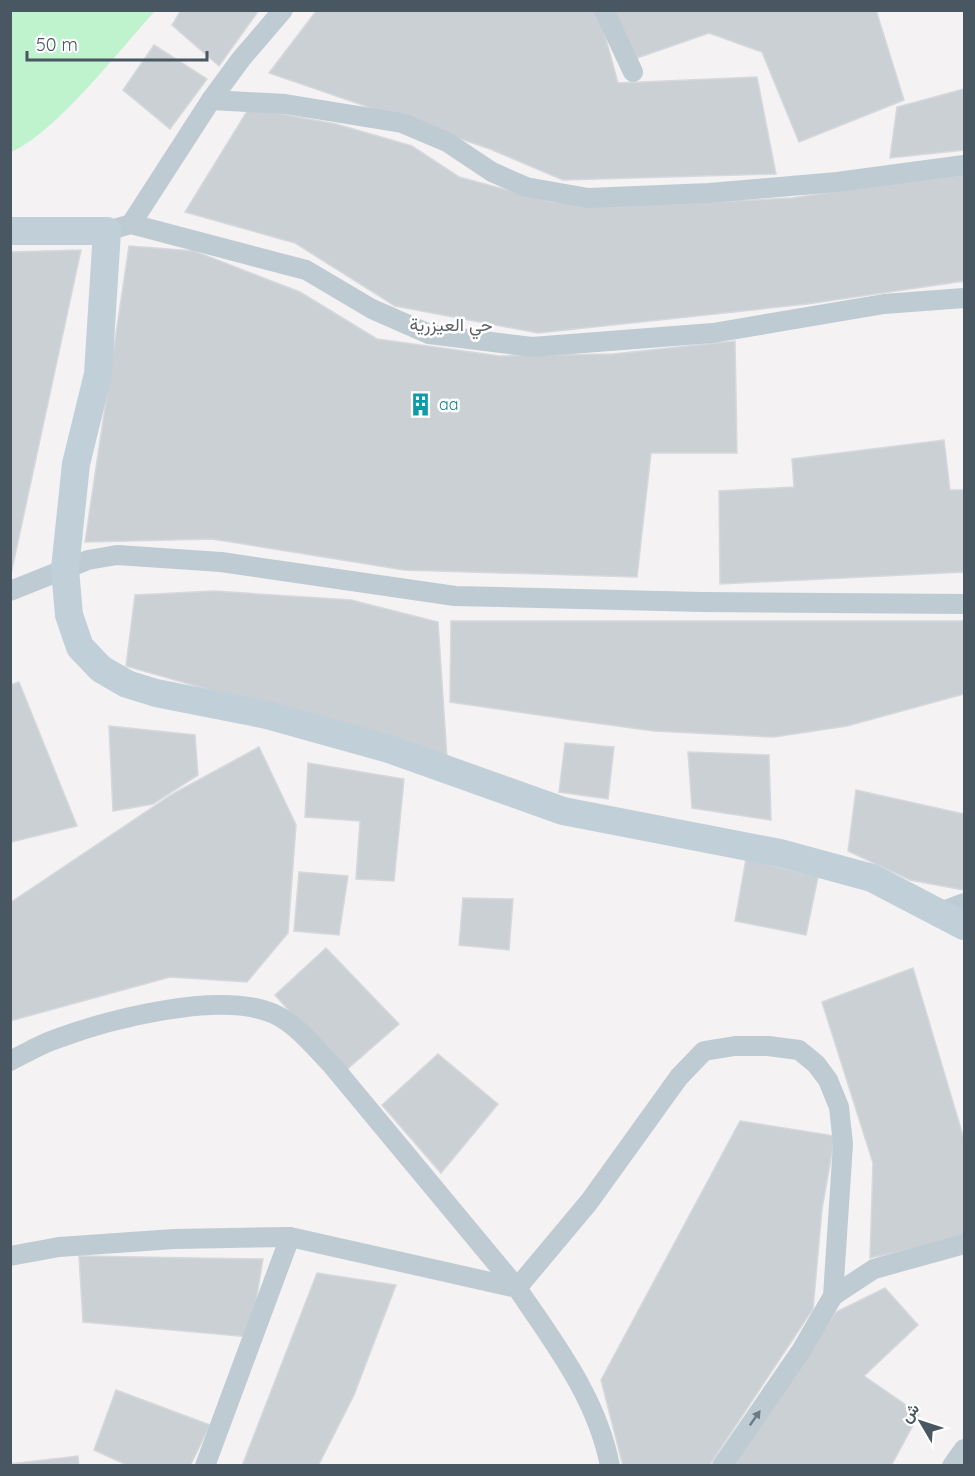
<svg xmlns="http://www.w3.org/2000/svg" width="975" height="1476" font-family="Quicksand,Vazirmatn,sans-serif">
  <style>
    .green { fill: #bef3ce }
    .building { fill: #cbd0d4; stroke: #d5d8dd; stroke-width: 1.5 }
    .lines { fill: none; stroke-linecap: round; stroke-linejoin: round }
    .street { stroke: #bfcbd2; stroke-width: 20 }
    .secondary { stroke: #c1cfd9; stroke-width: 28 }
    .oneway { fill: #6c7a83 }
    .labels { text-anchor: middle; dominant-baseline: central; stroke-width: 5; stroke-linejoin: round; paint-order: stroke }
    .culture-label { font-size: 16px; fill: #0d838f; stroke: #fff; text-anchor: start }
    .neighbourhood-label { font-size: 18px; fill: #5d6367; stroke: #fff }
  </style>
  <rect width="100%" height="100%" fill="#f4f2f2"/>
  <path class="green" d="M 11,10 L 155,10 L 155,11 C 120,49 56,133 11,152 Z"/>
  <g class="building">
    <path d="M 181,10 L 259,10 L 219,66 L 172,25 Z"/>
    <path d="M 317,10 L 598,10 L 618,83 L 757,77 L 776,174 L 563,180 L 490,149 L 269,73 Z"/>
    <path d="M 613,10 L 876,10 L 904,100 L 799,142 L 762,52 L 709,33 L 637,58 Z"/>
    <path d="M 154,45 L 207,79 L 170,129 L 123,90 Z"/>
    <path d="M 964,89 L 964,150 L 890,158 L 897,107 Z"/>
    <path d="M 249,108 L 336,124 L 412,146 L 459,177 L 552,202 L 673,204 L 792,198 L 964,173 L 964,281 L 807,304 L 538,333 L 395,306 L 295,243 L 185,212 Z"/>
    <path d="M 129,246 L 194,251 L 300,292 L 377,339 L 500,356 L 613,354 L 735,341 L 737,453 L 651,453 L 637,577 L 404,570 L 212,539 L 85,542 Z"/>
    <path d="M 81,250 L 11,574 L 10,574 L 10,252 Z"/>
    <path d="M 944,440 L 950,490 L 964,490 L 964,572 L 720,584 L 719,491 L 794,487 L 792,459 Z"/>
    <path d="M 214,591 L 351,600 L 438,622 L 447,758 L 126,666 L 135,595 Z"/>
    <path d="M 451,621 L 964,621 L 964,694 L 847,726 L 774,737 L 654,731 L 566,719 L 450,702 Z"/>
    <path d="M 19,682 L 77,826 L 11,842 L 10,685 Z"/>
    <path d="M 109,726 L 195,735 L 198,775 L 153,804 L 113,811 Z"/>
    <path d="M 565,743 L 614,747 L 608,799 L 559,792 Z"/>
    <path d="M 259,747 L 296,825 L 288,933 L 247,982 L 170,977 L 10,1021 L 10,903 L 171,795 Z"/>
    <path d="M 688,752 L 769,755 L 771,820 L 692,808 Z"/>
    <path d="M 308,763 L 404,779 L 394,881 L 356,879 L 360,821 L 305,817 Z"/>
    <path d="M 856,790 L 964,814 L 964,890 L 910,880 L 848,851 Z"/>
    <path d="M 746,859 L 818,877 L 806,935 L 735,921 Z"/>
    <path d="M 299,872 L 348,876 L 339,935 L 294,931 Z"/>
    <path d="M 463,898 L 513,899 L 509,950 L 459,945 Z"/>
    <path d="M 326,948 L 399,1024 L 344,1072 L 275,995 Z"/>
    <path d="M 913,968 L 964,1139 L 964,1237 L 870,1258 L 873,1163 L 822,1002 Z"/>
    <path d="M 438,1054 L 498,1104 L 441,1173 L 382,1105 Z"/>
    <path d="M 740,1121 L 835,1136 L 822,1209 L 813,1309 L 709,1466 L 623,1466 L 601,1380 Z"/>
    <path d="M 79,1256 L 263,1259 L 250,1337 L 83,1322 Z"/>
    <path d="M 317,1273 L 396,1285 L 354,1395 L 318,1466 L 242,1466 Z"/>
    <path d="M 885,1288 L 918,1325 L 864,1376 L 919,1414 L 891,1466 L 732,1466 L 836,1312 Z"/>
    <path d="M 116,1390 L 210,1425 L 190,1466 L 129,1466 L 94,1450 Z"/>
    <path d="M 78,1456 L 79,1466 L 10,1466 L 10,1464 Z"/>
  </g>
  <g class="lines">
    <g class="street">
      <path d="M 604,10 L 633,72"/>
      <path d="M 211,100 L 285,104 L 402,123 L 447,142 L 492,172 L 526,187 L 588,198 L 709,193 L 837,182 L 964,165"/>
      <path d="M 131,224 L 211,100 L 241,59 L 283,10"/>
      <path d="M 107,231 L 131,224 L 306,270 L 372,309 L 429,334 L 532,347 L 713,333 L 884,304 L 964,298"/>
      <path d="M 10,591 L 88,560 L 117,555 L 221,562 L 455,596 L 702,602 L 964,604"/>
      <path d="M 940,912 L 964,903"/>
      <path d="M 10,1061 C 26,1053 41,1044 56,1039 C 110,1019 218,991 272,1013 C 296,1023 314,1047 331,1064 L 517,1288 L 589,1202 L 679,1077 L 704,1051 L 735,1046 L 768,1046 L 799,1050 L 816,1064 L 828,1080 L 839,1107 L 843,1144 L 833,1296 L 801,1351 L 722,1466"/>
      <path d="M 10,1256 L 59,1247 L 174,1239 L 290,1237 L 517,1288 C 555,1344 597,1398 610,1466"/>
      <path d="M 833,1296 L 874,1269 L 964,1244"/>
      <path d="M 205,1466 L 290,1237"/>
      <path d="M 952,1466 L 964,1449"/>
    </g>
    <path class="secondary" d="M 10,231 L 107,231 L 98,374 L 76,464 L 65,569 L 69,615 L 80,647 L 101,669 L 127,684 L 156,693 L 267,715 L 389,749 L 563,811 L 780,853 L 872,878 L 964,926"/>
  </g>
  <defs><path id="oneway-solid" d="M-6-.8H1V-3.2L6.5 0L1 3.2V.8H-6Z" transform="scale(1.5)"/></defs>
  <use class="oneway" href="#oneway-solid" transform="translate(755 1418) rotate(-55)"/>
  <defs>
    <symbol id="building-bare" viewBox="-9 -9 18 18"><path d="M-4-6H4V6H1V3H-1V6H-4ZM-2.5-4.3h1.7v1.8h-1.7ZM.8-4.3h1.7v1.8H.8ZM-2.5-1h1.7V.8h-1.7ZM.8-1h1.7V.8H.8Z" fill="#0f9aa8" stroke="#fff" stroke-width="2.5" paint-order="stroke"/></symbol>
  </defs>
  <g fill-rule="evenodd">
    <use href="#building-bare" x="404" y="388" width="33" height="33"/>
  </g>
  <g class="labels">
    <g class="culture-label">
      <text x="439" y="404">aa</text>
    </g>
    <g class="neighbourhood-label">
      <text x="451" y="324">حي العيزرية</text>
    </g>
  </g>
  <rect width="975" height="1476" fill="none" stroke="#485761" stroke-width="24"/>
  <g transform="translate(921 1422) rotate(309)" stroke="#ffffff" stroke-width="4.5" paint-order="stroke">
  <path d="M0-4.5L10 22L0 15L-10 22Z" fill="#485761"/>
  <text y="-9" font-size="16" font-weight="bold" text-anchor="middle" fill="#485761">ش</text>
  </g>
  <path d="M27 51v9h180v-9" fill="none" stroke="#485761" stroke-width="3"/>
  <text x="36" y="51" font-size="18" fill="#485761" stroke="#ffffff" stroke-width="4.5" paint-order="stroke">50 m</text>
</svg>
